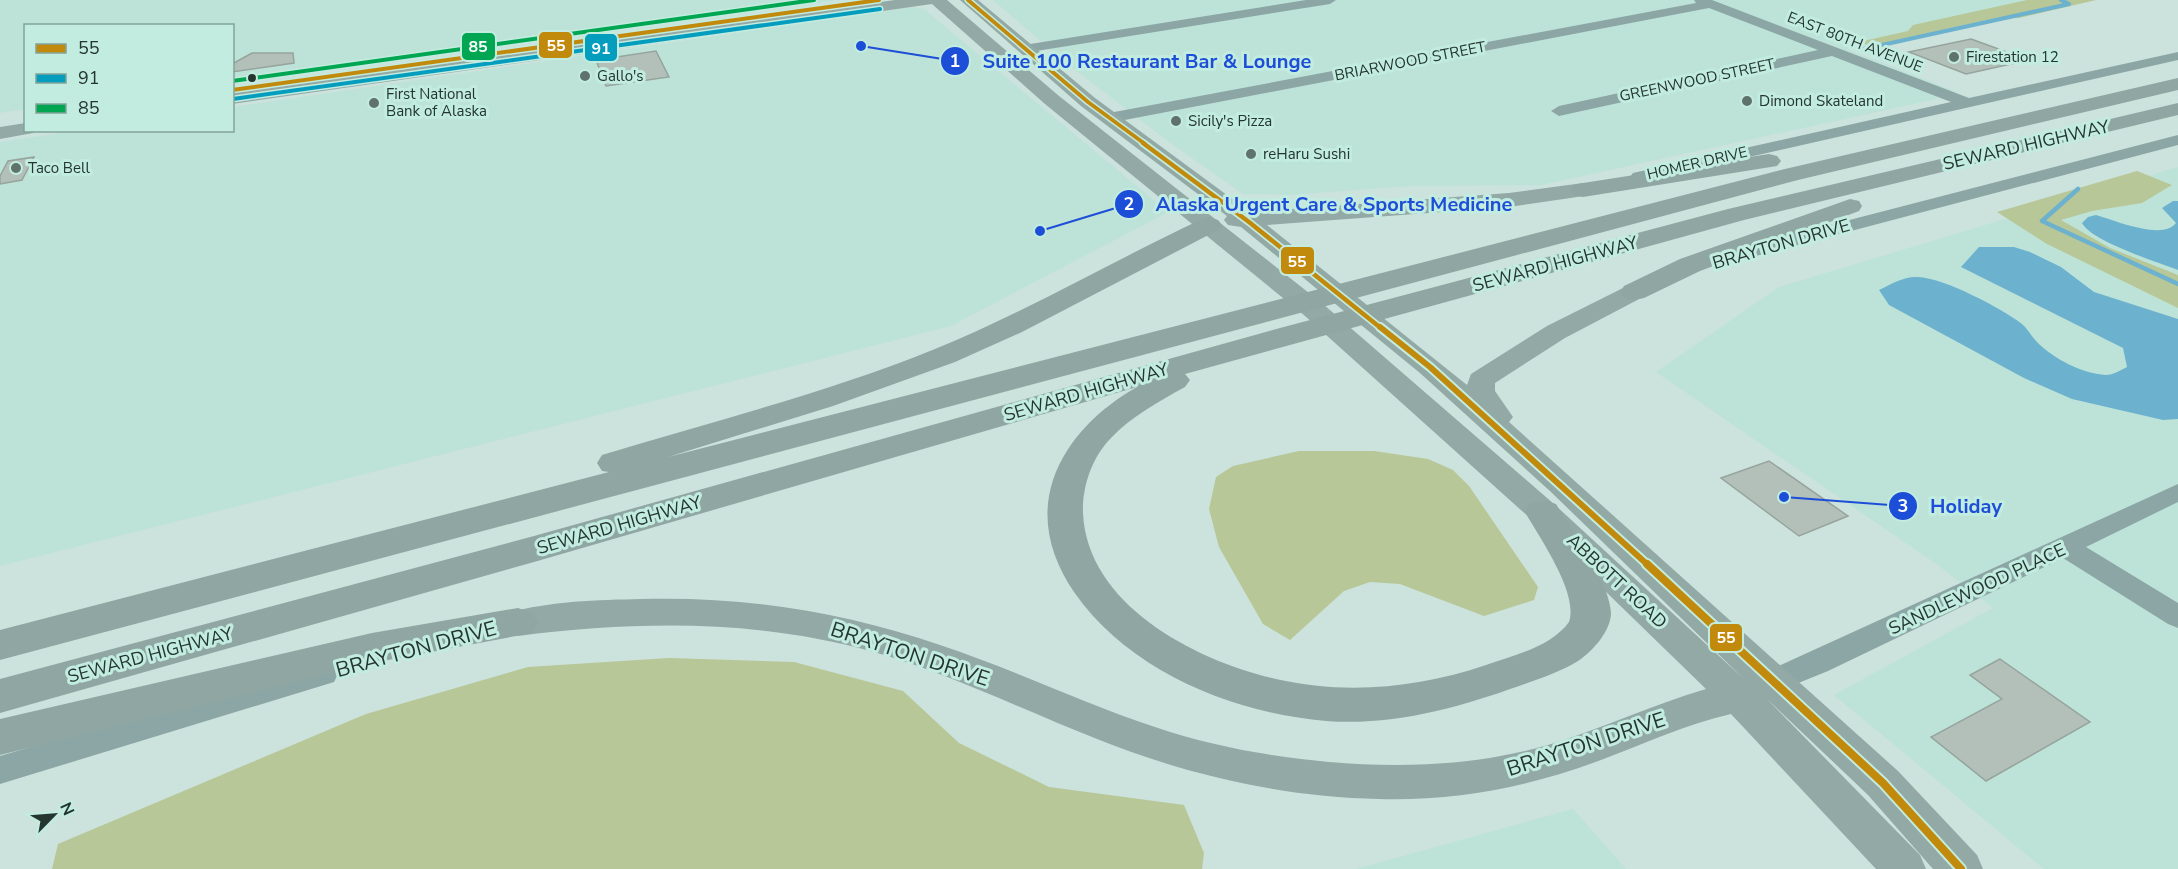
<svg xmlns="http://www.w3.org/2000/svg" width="2178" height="869" font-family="'Nunito Sans',sans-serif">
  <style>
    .built { fill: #bde3d8 }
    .forest { fill: #b7c797 }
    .water { fill: #6cb2cf }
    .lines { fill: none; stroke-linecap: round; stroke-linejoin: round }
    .stream-far1 { stroke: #6cb2cf; stroke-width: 4 }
    .stream { stroke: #6cb2cf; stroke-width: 4.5 }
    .building { fill: #b2c0b9; stroke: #95a49c; stroke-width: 1.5 }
    .minor { fill: #8ca6a5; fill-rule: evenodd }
    .major { fill: #92a9a6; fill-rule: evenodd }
    .highway { fill: #90a6a2; fill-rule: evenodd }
    .bus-1-far3-casing { stroke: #c2ecdf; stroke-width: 7 }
    .bus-1-far2-casing { stroke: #c2ecdf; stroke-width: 8 }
    .bus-1-far1-casing { stroke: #c2ecdf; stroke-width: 10 }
    .bus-1-casing { stroke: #c2ecdf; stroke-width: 12 }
    .bus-2-casing { stroke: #c2ecdf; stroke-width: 7 }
    .bus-3-casing { stroke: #c2ecdf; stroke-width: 7 }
    .bus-1-far3 { stroke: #c28a0c; stroke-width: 4 }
    .bus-1-far2 { stroke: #c28a0c; stroke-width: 4.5 }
    .bus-1-far1 { stroke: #c28a0c; stroke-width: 6 }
    .bus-1 { stroke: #c28a0c; stroke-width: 8 }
    .bus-2 { stroke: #049dbe; stroke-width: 4 }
    .bus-3 { stroke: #00a651; stroke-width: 4 }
    .poi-dot { fill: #5f726c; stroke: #c2ecdf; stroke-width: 2 }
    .bus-dot { fill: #243530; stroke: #c2ecdf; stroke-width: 2 }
    .labels { text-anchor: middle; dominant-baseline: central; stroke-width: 6; stroke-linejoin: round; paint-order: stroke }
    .far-street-label { font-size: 15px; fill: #243530; stroke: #c2ecdf }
    .far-poi-label { font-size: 15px; fill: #243530; stroke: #c2ecdf; text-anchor: start }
    .street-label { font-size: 18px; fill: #243530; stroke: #c2ecdf }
    .near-street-label { font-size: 21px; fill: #243530; stroke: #c2ecdf }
    .leader { fill: none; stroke: #1d4ed8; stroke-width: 2 }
    .callout-dot { fill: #1d4ed8; stroke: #c2ecdf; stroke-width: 2 }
    .mark-label { font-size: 18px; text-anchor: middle; font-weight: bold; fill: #fff }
    .callout-label { font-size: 20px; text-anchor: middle; font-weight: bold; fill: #1d4ed8; stroke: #c2ecdf; stroke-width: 6; stroke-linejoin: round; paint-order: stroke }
    .line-badge { stroke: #c2ecdf; stroke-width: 2 }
    .badge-label { font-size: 16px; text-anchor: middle; font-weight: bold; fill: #fff }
  </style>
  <rect width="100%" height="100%" fill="#cce2dc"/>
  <g class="built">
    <path d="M 0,0 L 838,0 L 233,81 L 232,26 L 26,26 L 25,109 L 0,113 Z"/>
    <path d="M 993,0 L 2078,0 L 1847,49 L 1957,92 L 1932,100 L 1541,185 L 1409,186 L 1291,195 L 1243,194 L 1169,142 L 1065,62 Z"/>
    <path d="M 912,7 L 924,9 L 1168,212 L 951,326 L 0,566 L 0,142 L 81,130 L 232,130 L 233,107 Z"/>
    <path d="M 2178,167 L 2178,869 L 2044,869 L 1834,695 L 1993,608 L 1935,563 L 1656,372 L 1779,287 Z"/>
    <path d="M 1573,809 L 1626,869 L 1356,869 Z"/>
  </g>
  <g class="forest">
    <path d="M 2027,0 L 2096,0 L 2019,18 L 2001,17 L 1870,46 L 1859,42 L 1908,31 L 1913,25 Z"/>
    <path d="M 2137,171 L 2172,185 L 2142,203 L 2092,211 L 2061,220 L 2110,248 L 2178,275 L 2178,308 L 2047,244 L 1997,212 Z"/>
    <path d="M 1299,451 L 1374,451 L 1428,459 L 1453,470 L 1469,486 L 1538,587 L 1534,600 L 1484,616 L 1400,584 L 1370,582 L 1344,591 L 1290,640 L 1263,624 L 1219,547 L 1209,509 L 1216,477 L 1233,466 Z"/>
    <path d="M 669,658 L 794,662 L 903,691 L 959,743 L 1049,787 L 1184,805 L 1204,853 L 1202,869 L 52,869 L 58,844 L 366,714 L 528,667 Z"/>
  </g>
  <g class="water">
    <path d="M 2173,201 L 2178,201 L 2178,270 C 2157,262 2091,241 2082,223 L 2088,217 L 2096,215 C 2114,220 2163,241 2176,223 L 2162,208 Z"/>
    <path d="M 1979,247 L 2014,247 L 2030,252 L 2061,267 L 2094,292 L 2178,319 L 2178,419 L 2163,420 L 2072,399 L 2024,378 L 1889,305 L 1879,290 C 1891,284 1904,276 1918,277 C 1944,278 2001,308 2022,324 C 2028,329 2031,336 2037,342 C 2054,359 2081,373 2106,375 C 2113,375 2121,370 2127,367 L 2123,348 L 1961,267 Z"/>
  </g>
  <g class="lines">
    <path class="stream-far1" d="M 1859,50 L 2069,4 L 2061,0"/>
    <path class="stream" d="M 2078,189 L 2042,221 L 2178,284"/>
  </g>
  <g class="building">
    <path d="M 1971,39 L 2029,60 L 1966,74 L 1909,52 Z"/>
    <path d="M 656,51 L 669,77 L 606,86 L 596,60 Z"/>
    <path d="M 252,53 L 293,53 L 294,63 L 232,72 L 232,64 Z"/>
    <path d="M 34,157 L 22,180 L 0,184 L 0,176 L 8,161 Z"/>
    <path d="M 1769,461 L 1848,516 L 1799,536 L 1721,478 Z"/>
    <path d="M 2000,659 L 2090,722 L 1986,781 L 1931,737 L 2002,699 L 1970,675 Z"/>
  </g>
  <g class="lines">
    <g class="minor">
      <path d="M 1306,0 L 1336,0 L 1330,4 L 1024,53 L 1017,49 L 1024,45 Z"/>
      <path d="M 1694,0 L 1712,0 L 1969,98 L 2178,52 L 2178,60 L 1639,182 L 1633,181 L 1630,177 L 1633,173 L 1951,102 L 1832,56 L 1559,116 L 1551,111 L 1559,106 L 1818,50 L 1709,8 L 1109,123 L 1101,118 L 1109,113 L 1696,3 Z"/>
      <path d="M 2178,135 L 2178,145 L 1733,262 L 1726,260 L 1723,256 L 1726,252 Z"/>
      <path d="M 2178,484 L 2178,502 L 2086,547 L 2178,603 L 2178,628 L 2168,624 L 2063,558 L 1828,671 L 1774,693 L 1763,689 L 1759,681 L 1763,673 Z"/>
      <path d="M 323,662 L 334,666 L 338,674 L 334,682 L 0,784 L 0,756 Z"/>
    </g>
    <g class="major">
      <path d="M 895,0 L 947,0 L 1059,96 L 1323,304 L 1554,504 L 1744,679 L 1551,492 L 1420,373 L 1241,227 L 1228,225 L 1224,220 L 1227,216 L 1081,106 L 960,0 L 978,0 L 1095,98 L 1250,212 L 1509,193 L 1583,183 L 1591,185 L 1594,190 L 1591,195 L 1509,207 L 1267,225 L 1467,385 L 1471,374 L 1547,326 L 1625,287 L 1634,284 L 1643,287 L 1647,292 L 1643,297 L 1565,338 L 1495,383 L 1495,391 L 1513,417 L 1509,422 L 1898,771 L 1977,855 L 1983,869 L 1933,869 L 1868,795 L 1767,699 L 1920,855 L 1926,869 L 1876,869 L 1731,714 C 1686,724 1644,744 1601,760 C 1529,787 1456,801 1379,799 C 1282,797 1187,775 1097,739 C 1023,710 951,674 874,652 C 756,619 638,621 518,636 L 505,632 L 500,623 L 505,614 C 547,601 597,600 641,599 C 744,596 843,612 940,645 C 1013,669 1082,703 1155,727 C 1202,743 1251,753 1301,759 C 1382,769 1468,768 1548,745 C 1601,729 1652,705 1706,689 L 1532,520 L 1305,316 L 1045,104 L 932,4 L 232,104 L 232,92 Z"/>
      <path d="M 26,123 L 26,130 L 35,130 L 33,133 L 0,139 L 0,127 Z"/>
    </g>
    <g class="highway">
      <path d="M 2178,78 L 2178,90 L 1798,180 L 0,660 L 0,630 L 609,472 L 602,471 L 597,463 L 602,455 C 713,421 827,393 935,349 C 1026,312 1111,262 1200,220 L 1209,217 L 1218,220 L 1222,225 L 1218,230 L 1022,332 L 955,362 L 833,406 L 668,457 L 1785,169 Z"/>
      <path d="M 2178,103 L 2178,115 L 1744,220 L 1185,374 L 1190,380 L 1185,387 C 1158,402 1132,416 1111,438 C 1092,457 1082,487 1083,513 C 1087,605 1196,661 1276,679 C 1346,695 1418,688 1486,665 C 1514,655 1551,647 1569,622 C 1579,593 1539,537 1525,512 L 1530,504 L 1543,500 L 1556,504 C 1572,530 1610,583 1611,613 C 1611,631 1592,652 1578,661 C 1560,672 1539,679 1519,686 C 1457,708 1393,726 1326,721 C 1232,713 1129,671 1074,592 C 1051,558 1040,520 1053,480 C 1067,439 1100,408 1137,387 L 534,562 L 0,713 L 0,679 L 534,536 L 1280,328 L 1728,209 Z"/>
      <path d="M 1769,154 L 1777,156 L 1781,161 L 1777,166 L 1583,197 L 1574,195 L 1571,190 L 1574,185 L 1583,183 Z"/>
      <path d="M 1850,199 L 1859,201 L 1862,206 L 1859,211 L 1700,271 L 1644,298 L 1634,300 L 1624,298 L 1620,292 L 1624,286 L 1680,259 Z"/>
      <path d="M 518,608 L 532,613 L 538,623 L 532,633 L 372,663 L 0,755 L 0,719 L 372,633 Z"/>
    </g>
    <defs>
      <g id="bus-1-far3">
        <path d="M 968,0 L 1088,102 L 1145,144"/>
        <path d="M 232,90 L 879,0"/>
      </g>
      <path id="bus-1-far2" d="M 1143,143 L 1249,222 L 1382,329"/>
      <path id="bus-1-far1" d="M 1380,327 L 1430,367 L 1649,566"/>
      <path id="bus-1" d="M 1647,564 L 1883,783 L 1961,869"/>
      <path id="bus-2" d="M 233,99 L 880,9"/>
      <path id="bus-3" d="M 232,81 L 814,0"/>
    </defs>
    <use href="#bus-1-far3" class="bus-1-far3-casing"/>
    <use href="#bus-1-far2" class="bus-1-far2-casing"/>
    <use href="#bus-1-far1" class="bus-1-far1-casing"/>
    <use href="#bus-1" class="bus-1-casing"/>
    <use href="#bus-2" class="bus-2-casing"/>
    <use href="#bus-3" class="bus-3-casing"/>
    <use href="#bus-1-far3" class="bus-1-far3"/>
    <use href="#bus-1-far2" class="bus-1-far2"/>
    <use href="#bus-1-far1" class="bus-1-far1"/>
    <use href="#bus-1" class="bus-1"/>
    <use href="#bus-2" class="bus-2"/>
    <use href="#bus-3" class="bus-3"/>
  </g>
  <g class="poi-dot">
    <circle cx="1954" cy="57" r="6"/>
    <circle cx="585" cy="76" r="6"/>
    <circle cx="1747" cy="101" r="6"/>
    <circle cx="374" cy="103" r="6"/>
    <circle cx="1176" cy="121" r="6"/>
    <circle cx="1251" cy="154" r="6"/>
    <circle cx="16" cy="168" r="6"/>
  </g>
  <circle class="bus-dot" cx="252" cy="78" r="5"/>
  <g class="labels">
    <g class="far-street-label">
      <text transform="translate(1855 42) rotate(21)">EAST 80TH AVENUE</text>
      <text transform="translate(1410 61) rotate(-11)">BRIARWOOD STREET</text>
      <text transform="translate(1697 80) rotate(-12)">GREENWOOD STREET</text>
      <text transform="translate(1697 163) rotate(-13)">HOMER DRIVE</text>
    </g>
    <g class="far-poi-label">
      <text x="1966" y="57">Firestation 12</text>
      <text x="597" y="76">Gallo's</text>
      <text x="386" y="94">First National<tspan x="386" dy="17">Bank of Alaska</tspan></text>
      <text x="1759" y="101">Dimond Skateland</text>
      <text x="1188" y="121">Sicily's Pizza</text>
      <text x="1263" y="154">reHaru Sushi</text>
      <text x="28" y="168">Taco Bell</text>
    </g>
    <g class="street-label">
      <text transform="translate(2026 145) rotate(-13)">SEWARD HIGHWAY</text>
      <text transform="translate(1781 244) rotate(-16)">BRAYTON DRIVE</text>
      <text transform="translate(1555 264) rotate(-15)">SEWARD HIGHWAY</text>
      <text transform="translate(1086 392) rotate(-16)">SEWARD HIGHWAY</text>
      <text transform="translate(619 525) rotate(-16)">SEWARD HIGHWAY</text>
      <text transform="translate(1617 581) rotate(43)">ABBOTT ROAD</text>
      <text transform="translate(1977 589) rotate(-25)">SANDLEWOOD PLACE</text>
      <text transform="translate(150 655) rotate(-15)">SEWARD HIGHWAY</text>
    </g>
    <g class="near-street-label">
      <text transform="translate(416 649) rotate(-15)">BRAYTON DRIVE</text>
      <text transform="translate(910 654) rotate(18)">BRAYTON DRIVE</text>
      <text transform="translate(1586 744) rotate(-18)">BRAYTON DRIVE</text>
    </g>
  </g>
  <path class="leader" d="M861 46L955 61M1040 231L1129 204M1784 497L1903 506"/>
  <g class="callout-dot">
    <circle cx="861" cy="46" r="6"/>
    <circle cx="1040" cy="231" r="6"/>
    <circle cx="1784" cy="497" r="6"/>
    <circle cx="955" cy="61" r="15"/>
    <circle cx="1129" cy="204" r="15"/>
    <circle cx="1903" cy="506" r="15"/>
  </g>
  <g class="mark-label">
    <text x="955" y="67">1</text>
    <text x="1129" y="210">2</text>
    <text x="1903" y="512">3</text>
  </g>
  <g class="callout-label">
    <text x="1147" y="68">Suite 100 Restaurant Bar &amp; Lounge</text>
    <text x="1334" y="211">Alaska Urgent Care &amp; Sports Medicine</text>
    <text x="1966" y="513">Holiday</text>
  </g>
  <g class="line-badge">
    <rect x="538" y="31" width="35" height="28" rx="6" fill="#c28a0c"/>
    <rect x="461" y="32" width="35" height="29" rx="6" fill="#00a651"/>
    <rect x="584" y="33" width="34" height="29" rx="6" fill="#049dbe"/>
    <rect x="1280" y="246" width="35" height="29" rx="6" fill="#c28a0c"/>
    <rect x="1709" y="623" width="34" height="29" rx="6" fill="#c28a0c"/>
  </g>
  <g class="badge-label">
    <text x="556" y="51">55</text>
    <text x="478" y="52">85</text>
    <text x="601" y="54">91</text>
    <text x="1297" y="267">55</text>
    <text x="1726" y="643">55</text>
  </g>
  <rect x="24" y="24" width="210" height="108" fill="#c2ecdf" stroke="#83a399" stroke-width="1.5"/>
  <rect x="36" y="44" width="30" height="9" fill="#c28a0c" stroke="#83a399" stroke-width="1.5"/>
  <text x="78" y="54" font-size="18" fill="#243530">55</text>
  <rect x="36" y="74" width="30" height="9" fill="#049dbe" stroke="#83a399" stroke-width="1.5"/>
  <text x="78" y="84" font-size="18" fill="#243530">91</text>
  <rect x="36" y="104" width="30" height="9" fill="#00a651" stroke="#83a399" stroke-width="1.5"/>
  <text x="78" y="114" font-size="18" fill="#243530">85</text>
  <g transform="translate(54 815) rotate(65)" stroke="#c2ecdf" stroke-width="4.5" paint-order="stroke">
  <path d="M0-4.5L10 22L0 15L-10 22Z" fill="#243530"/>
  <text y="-9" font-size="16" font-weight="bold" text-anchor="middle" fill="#243530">N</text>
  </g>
</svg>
